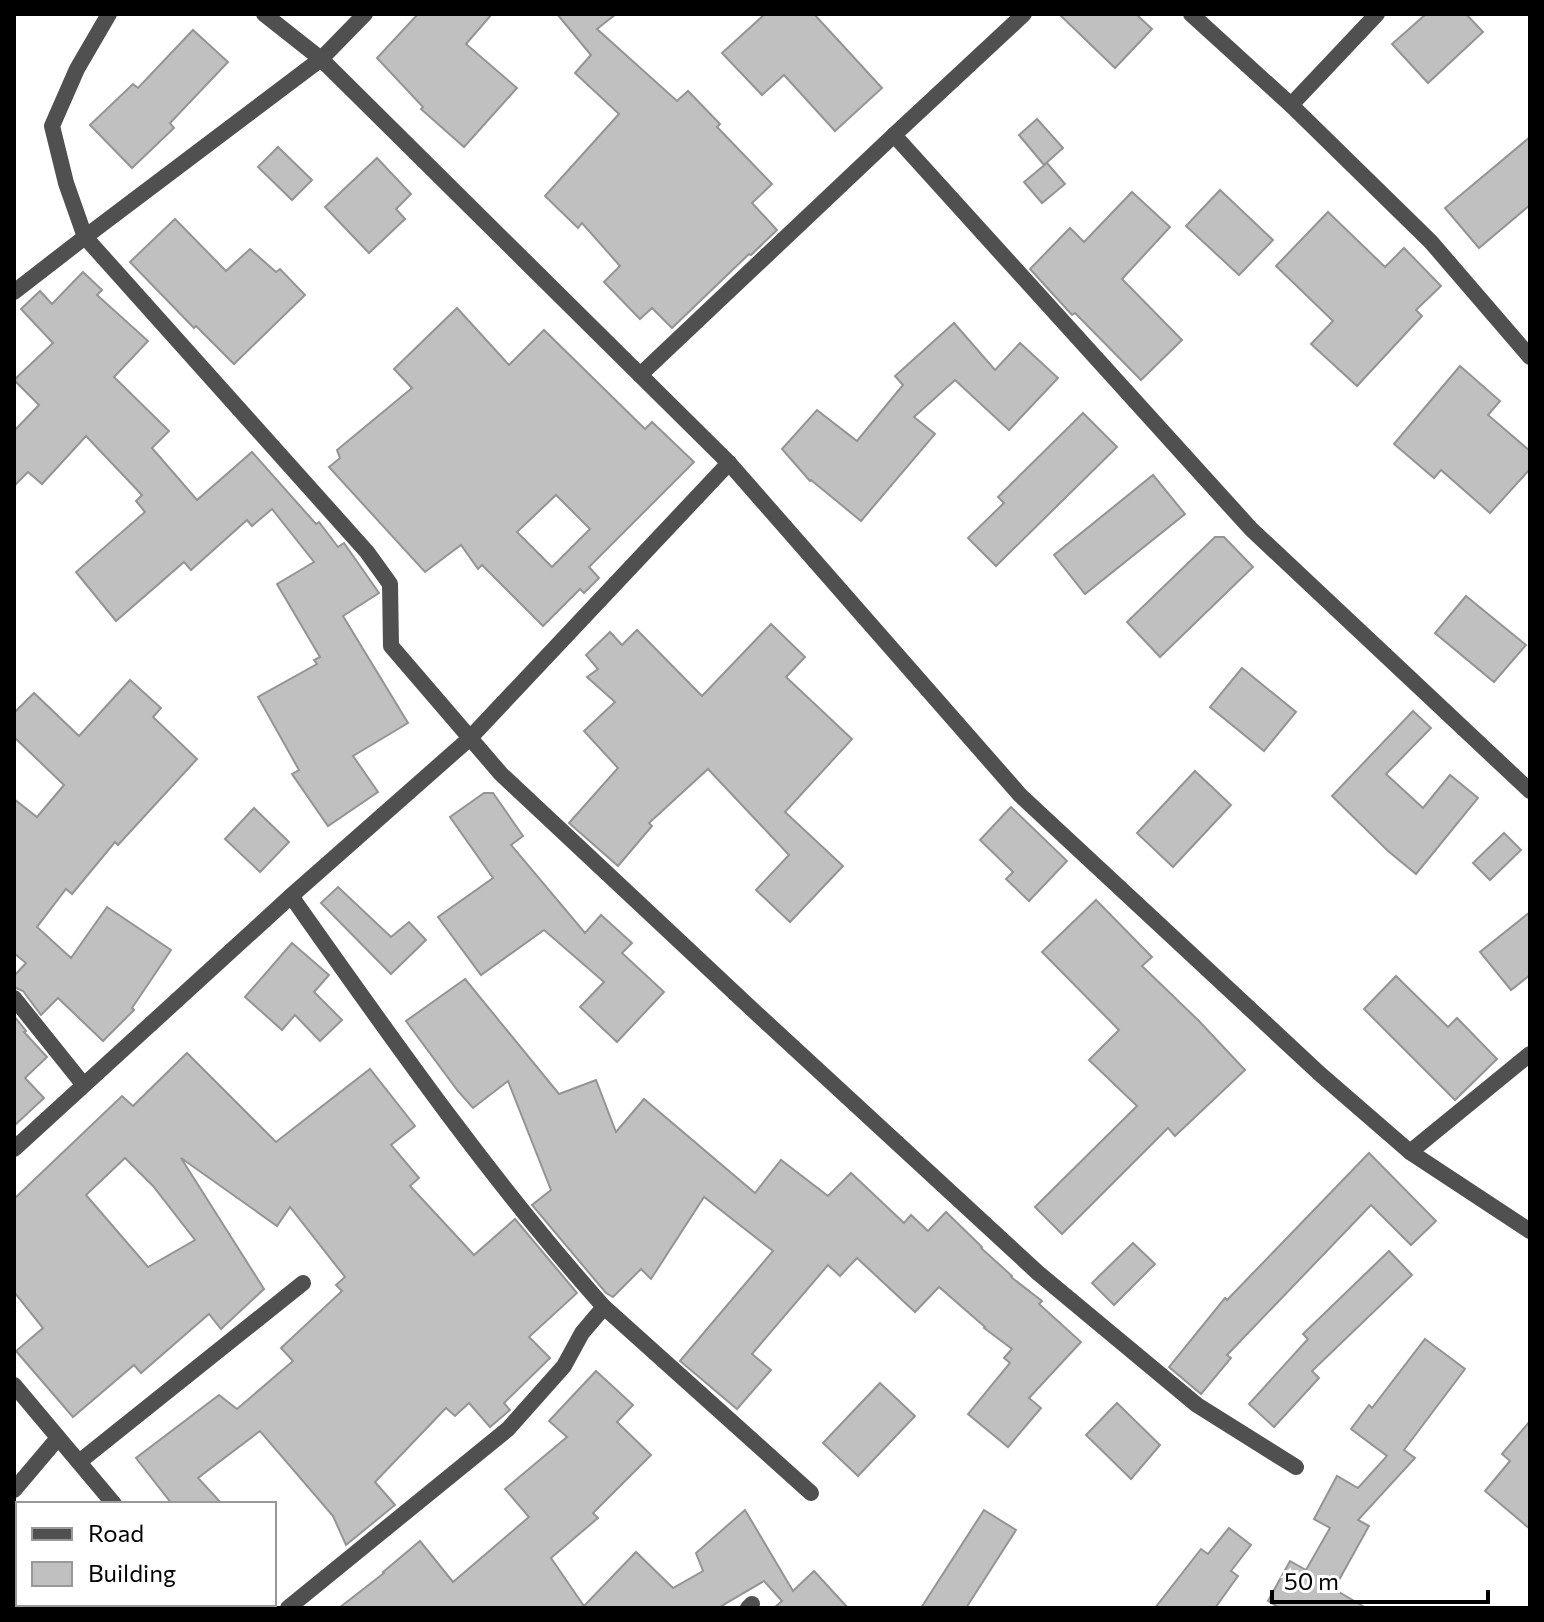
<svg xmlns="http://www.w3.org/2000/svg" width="1544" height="1622" font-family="Commissioner,sans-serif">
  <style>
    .building { fill: #c0c0c0; stroke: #949494; stroke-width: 2; fill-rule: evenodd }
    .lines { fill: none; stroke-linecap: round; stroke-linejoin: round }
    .street { stroke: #505050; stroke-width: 16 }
  </style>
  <rect width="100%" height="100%" fill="#fff"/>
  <g class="building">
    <path d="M 418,14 L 492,14 L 466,44 L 517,88 L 464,147 L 421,109 L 423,107 L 377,58 Z"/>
    <path d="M 557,14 L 616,14 L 597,29 L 677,101 L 688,91 L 720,124 L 717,127 L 772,184 L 752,203 L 777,230 L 751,255 L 749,254 L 672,328 L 652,308 L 640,319 L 604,282 L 620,266 L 582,223 L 578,228 L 545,196 L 619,114 L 575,73 L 591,55 Z"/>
    <path d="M 765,14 L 814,14 L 882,88 L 835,131 L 784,75 L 762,95 L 722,53 Z"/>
    <path d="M 1059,14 L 1136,14 L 1152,29 L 1115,68 Z"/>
    <path d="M 1426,14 L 1466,14 L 1483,32 L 1428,83 L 1392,44 Z"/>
    <path d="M 193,30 L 228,62 L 170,123 L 174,128 L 132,168 L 90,125 L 133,84 L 138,88 Z"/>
    <path d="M 1037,119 L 1063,148 L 1044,165 L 1019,135 Z"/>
    <path d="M 1530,137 L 1530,205 L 1479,248 L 1445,208 Z"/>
    <path d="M 278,147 L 312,180 L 292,200 L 258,167 Z"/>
    <path d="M 377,158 L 411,194 L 396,209 L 405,219 L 369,253 L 325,207 Z"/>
    <path d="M 1047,163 L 1065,184 L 1042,203 L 1024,182 Z"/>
    <path d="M 1220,190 L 1273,240 L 1239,275 L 1186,226 Z"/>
    <path d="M 1132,192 L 1170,227 L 1122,279 L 1182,340 L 1141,380 L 1075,313 L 1072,315 L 1030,269 L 1070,228 L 1084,242 Z"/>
    <path d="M 1328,212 L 1385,267 L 1404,248 L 1441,286 L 1416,310 L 1422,316 L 1357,386 L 1311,344 L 1333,321 L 1276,266 Z"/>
    <path d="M 175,219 L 226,271 L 250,249 L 276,272 L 280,269 L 305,295 L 234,364 L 196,326 L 194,328 L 130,262 Z"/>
    <path d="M 83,272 L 102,290 L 97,295 L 148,341 L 114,377 L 169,431 L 152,448 L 197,500 L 252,452 L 316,524 L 319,522 L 338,547 L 344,543 L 379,593 L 343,616 L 408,723 L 353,756 L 378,792 L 328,826 L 292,774 L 299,770 L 258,697 L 317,664 L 314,660 L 320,657 L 277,584 L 314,562 L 272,509 L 252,526 L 247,520 L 191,570 L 184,562 L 116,621 L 76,572 L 145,512 L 136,501 L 142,495 L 86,436 L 42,484 L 28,472 L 14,486 L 14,431 L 39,405 L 14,380 L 53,343 L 21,309 L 40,291 L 52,304 Z"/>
    <path d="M 457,308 L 509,365 L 544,330 L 645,429 L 652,422 L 694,462 L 589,567 L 599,578 L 584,593 L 580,589 L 543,626 L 482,565 L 478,569 L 461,545 L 425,572 L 329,467 L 340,458 L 337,450 L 412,388 L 394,369 ZM 556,495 L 590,529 L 552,567 L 517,532 Z"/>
    <path d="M 954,323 L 995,370 L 1020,343 L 1058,378 L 1009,430 L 955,380 L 914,417 L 935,434 L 861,521 L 811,480 L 810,481 L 782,449 L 817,410 L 857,441 L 903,385 L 895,376 Z"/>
    <path d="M 1460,366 L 1500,401 L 1488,415 L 1530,451 L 1530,469 L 1490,513 L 1441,470 L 1434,478 L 1394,444 Z"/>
    <path d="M 1083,413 L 1117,447 L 996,566 L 968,538 L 1004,503 L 998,497 Z"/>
    <path d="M 1153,475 L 1185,514 L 1085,594 L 1054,555 Z"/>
    <path d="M 1215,537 L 1224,537 L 1253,567 L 1160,657 L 1127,622 Z"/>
    <path d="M 1466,596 L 1526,645 L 1494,682 L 1435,633 Z"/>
    <path d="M 771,624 L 805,657 L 786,677 L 852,739 L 785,812 L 843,866 L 790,922 L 756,890 L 789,855 L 708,769 L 649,823 L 652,826 L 618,866 L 569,823 L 618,768 L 584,731 L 615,702 L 587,677 L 598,669 L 586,655 L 610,632 L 622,645 L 637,630 L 702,696 Z"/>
    <path d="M 1242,668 L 1296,712 L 1264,751 L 1210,707 Z"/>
    <path d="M 130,680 L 161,708 L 153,717 L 197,759 L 118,845 L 115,842 L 72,894 L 66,889 L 37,927 L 71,958 L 107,907 L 171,950 L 132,1008 L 134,1010 L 103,1041 L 58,998 L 41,1015 L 23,991 L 14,987 L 14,976 L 26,963 L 15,954 L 14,956 L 14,799 L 37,817 L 64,785 L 14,737 L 14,713 L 34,693 L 79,736 Z"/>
    <path d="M 1413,711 L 1431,728 L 1386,774 L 1423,808 L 1450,775 L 1478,798 L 1416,874 L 1388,851 L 1332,796 Z"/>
    <path d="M 1195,771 L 1231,805 L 1173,867 L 1137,833 Z"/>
    <path d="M 484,793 L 493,793 L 523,836 L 511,845 L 585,933 L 601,915 L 632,943 L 622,953 L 664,992 L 617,1042 L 580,1007 L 604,982 L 544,930 L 481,975 L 438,917 L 493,878 L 450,817 Z"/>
    <path d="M 1011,807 L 1067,861 L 1029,901 L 1006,879 L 1013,872 L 980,840 Z"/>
    <path d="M 254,808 L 289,842 L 260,872 L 225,839 Z"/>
    <path d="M 1504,833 L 1521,850 L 1490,880 L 1473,863 Z"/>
    <path d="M 338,887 L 391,937 L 409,922 L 426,940 L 391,974 L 321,903 Z"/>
    <path d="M 1096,900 L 1152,957 L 1142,966 L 1199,1021 L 1245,1070 L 1175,1136 L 1168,1128 L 1062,1234 L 1035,1207 L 1137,1106 L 1089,1060 L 1119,1030 L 1042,952 Z"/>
    <path d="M 1530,912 L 1530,975 L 1511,990 L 1480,952 Z"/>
    <path d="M 292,943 L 329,975 L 314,992 L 342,1020 L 320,1041 L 295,1015 L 282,1030 L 245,997 Z"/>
    <path d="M 1396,976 L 1448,1027 L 1457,1018 L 1497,1059 L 1455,1100 L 1364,1009 Z"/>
    <path d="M 465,979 L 559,1094 L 596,1080 L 616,1132 L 644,1099 L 755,1193 L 781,1160 L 828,1196 L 851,1173 L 904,1223 L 911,1215 L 928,1231 L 946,1212 L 982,1247 L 981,1248 L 1012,1276 L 1011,1277 L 1042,1301 L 1039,1304 L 1081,1342 L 1029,1398 L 1041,1408 L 1008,1447 L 968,1414 L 1010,1363 L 1004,1358 L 1012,1349 L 984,1328 L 985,1327 L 939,1287 L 915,1312 L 857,1258 L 840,1276 L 828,1265 L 752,1354 L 771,1370 L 737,1409 L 680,1361 L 773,1251 L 704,1197 L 651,1279 L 641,1269 L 613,1297 L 606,1293 L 532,1205 L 551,1190 L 508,1081 L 473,1108 L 458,1091 L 406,1021 Z"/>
    <path d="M 14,1016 L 26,1031 L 24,1032 L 47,1057 L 25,1078 L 44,1098 L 14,1126 Z"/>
    <path d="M 187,1053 L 276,1142 L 370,1069 L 415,1126 L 391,1145 L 419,1178 L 410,1186 L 474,1255 L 515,1219 L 577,1293 L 529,1337 L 550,1358 L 504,1403 L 510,1410 L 490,1427 L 469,1403 L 455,1416 L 446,1408 L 375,1482 L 395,1505 L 346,1545 L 333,1516 L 260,1431 L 198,1478 L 222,1504 L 172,1504 L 136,1458 L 219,1395 L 237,1409 L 293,1361 L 281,1348 L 342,1291 L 336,1285 L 345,1277 L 290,1207 L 277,1226 L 181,1158 L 264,1289 L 221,1329 L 209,1314 L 141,1373 L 134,1365 L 73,1417 L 16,1351 L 43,1328 L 14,1292 L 14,1199 L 122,1096 L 133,1106 ZM 125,1158 L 153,1186 L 195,1240 L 148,1267 L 86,1195 Z"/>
    <path d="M 1369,1153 L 1436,1221 L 1411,1245 L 1371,1205 L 1227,1355 L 1231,1358 L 1201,1394 L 1169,1367 L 1225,1298 L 1227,1300 Z"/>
    <path d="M 1133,1243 L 1155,1264 L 1114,1305 L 1092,1283 Z"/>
    <path d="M 1389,1251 L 1412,1275 L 1312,1371 L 1319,1378 L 1274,1427 L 1249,1404 L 1308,1339 L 1303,1334 Z"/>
    <path d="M 1425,1339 L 1465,1369 L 1404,1450 L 1415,1458 L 1358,1520 L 1369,1526 L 1334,1589 L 1366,1608 L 1280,1608 L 1268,1601 L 1290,1561 L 1306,1570 L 1330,1528 L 1314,1519 L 1337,1476 L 1358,1488 L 1387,1456 L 1351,1429 L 1369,1405 L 1372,1408 Z"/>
    <path d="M 596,1371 L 633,1405 L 617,1422 L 651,1455 L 593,1513 L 598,1518 L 551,1558 L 584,1606 L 636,1552 L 673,1588 L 703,1571 L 696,1553 L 745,1510 L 793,1591 L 814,1571 L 848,1608 L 774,1608 L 782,1601 L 764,1581 L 718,1608 L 339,1608 L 384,1573 L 383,1572 L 420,1541 L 453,1582 L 529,1517 L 505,1489 L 567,1437 L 549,1421 Z"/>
    <path d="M 880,1383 L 915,1416 L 858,1476 L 823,1443 Z"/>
    <path d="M 1117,1403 L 1160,1445 L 1131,1479 L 1086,1435 Z"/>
    <path d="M 1530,1421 L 1530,1529 L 1485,1491 L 1510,1461 L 1502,1454 Z"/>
    <path d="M 984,1510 L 1016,1530 L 966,1608 L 921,1608 Z"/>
    <path d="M 1229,1528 L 1251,1545 L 1231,1571 L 1238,1576 L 1215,1608 L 1155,1608 L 1201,1549 L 1208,1554 Z"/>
  </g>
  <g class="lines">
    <g class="street">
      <path d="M 109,14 L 77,69 L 52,126 L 66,183 L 85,237 L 367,552 L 390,584 L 391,646 L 501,774 L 755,1012 L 1037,1272 L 1197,1405 L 1296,1467"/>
      <path d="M 264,14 L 321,59 L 729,463 L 1020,795 L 1320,1074 L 1410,1152 L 1530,1231"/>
      <path d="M 1191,14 L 1291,105 L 1431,242 L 1530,357"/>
      <path d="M 1291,105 L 1377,14"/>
      <path d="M 894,135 L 1251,529 L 1530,791"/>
      <path d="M 14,292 L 85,237 L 321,59 L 365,14"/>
      <path d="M 640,375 L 894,135 L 1024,14"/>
      <path d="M 14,998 L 83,1084"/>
      <path d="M 14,1149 L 291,896 L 469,739 L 729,463"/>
      <path d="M 1410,1152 L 1530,1054"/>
      <path d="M 604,1307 L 811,1493"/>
      <path d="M 14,1385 L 114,1504"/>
      <path d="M 79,1462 L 303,1283"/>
      <path d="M 14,1490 L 58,1438"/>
      <path d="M 198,1604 L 202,1608"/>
      <path d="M 288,1608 L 508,1429 L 564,1366 L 582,1333 L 604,1307 C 489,1178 390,1036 291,896"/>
      <path d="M 748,1608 L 752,1604"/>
    </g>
  </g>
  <rect width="1544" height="1622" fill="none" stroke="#000000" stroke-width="32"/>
  <rect x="16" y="1502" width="260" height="104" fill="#ffffff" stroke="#999999" stroke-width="2"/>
  <rect x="32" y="1528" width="40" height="12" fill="#505050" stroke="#999999" stroke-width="2"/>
  <text x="88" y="1542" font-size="24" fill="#000000">Road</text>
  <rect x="32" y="1562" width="40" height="24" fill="#c0c0c0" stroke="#999999" stroke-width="2"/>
  <text x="88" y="1582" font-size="24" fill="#000000">Building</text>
  <path d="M1272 1590v12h216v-12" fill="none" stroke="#000000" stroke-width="4"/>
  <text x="1284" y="1590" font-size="24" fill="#000000" stroke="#ffffff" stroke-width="6" paint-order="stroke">50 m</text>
</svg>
